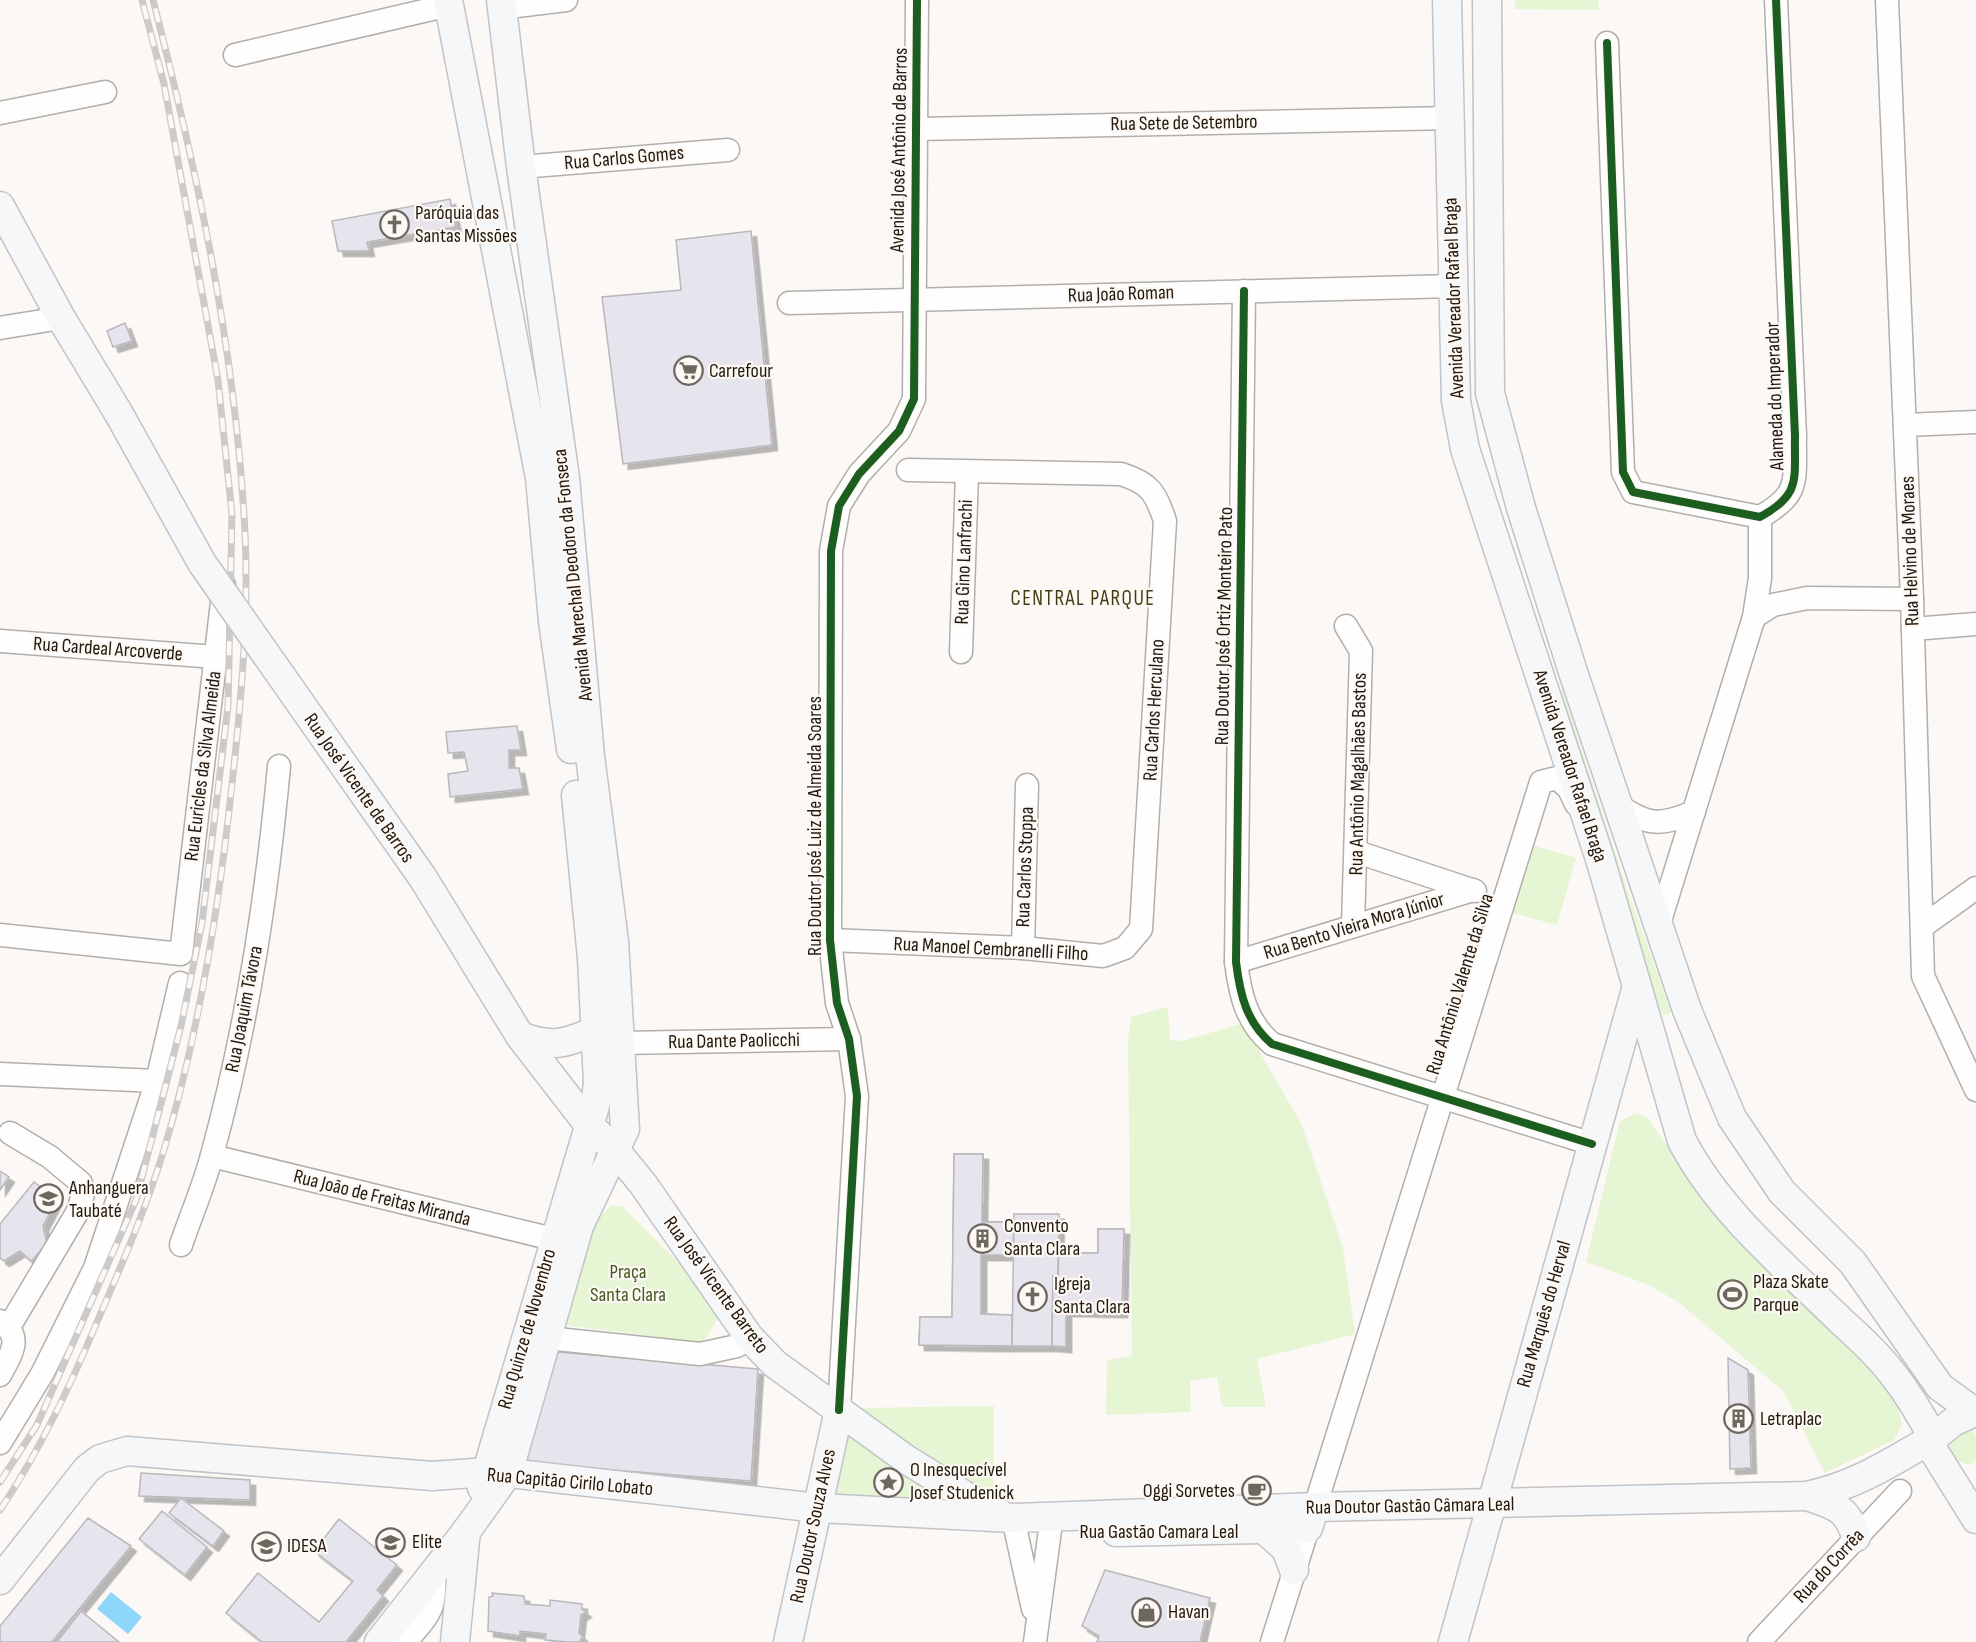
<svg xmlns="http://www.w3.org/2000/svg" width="1976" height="1642" font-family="'Sofia Sans Condensed',sans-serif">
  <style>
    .green { fill: #e6f5d4 }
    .water { fill: #8fd6fb }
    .building { fill: #e6e4ed; stroke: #b9b8bb; stroke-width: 1.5; filter: url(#shadow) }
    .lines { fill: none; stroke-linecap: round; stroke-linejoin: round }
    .minor-casing { stroke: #b3aea9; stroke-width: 25 }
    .major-casing { stroke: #c2c3c6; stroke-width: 31 }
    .minor { stroke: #fefefe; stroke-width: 22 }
    .major { stroke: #f6f7f9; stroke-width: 28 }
    .rail-casing { stroke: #cccbca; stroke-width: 7 }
    .rail { stroke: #fdf8f3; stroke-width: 4.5; stroke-dasharray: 14; stroke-linecap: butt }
    .major-bridge-casing { stroke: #c2c3c6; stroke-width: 31; stroke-linecap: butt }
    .major-bridge { stroke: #f6f7f9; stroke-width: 28 }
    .cycleway-casing { stroke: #fdf8f3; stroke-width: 11 }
    .cycleway { stroke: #1b5e20; stroke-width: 8 }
    .labels { text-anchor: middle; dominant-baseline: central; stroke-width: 4.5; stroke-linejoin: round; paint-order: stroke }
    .street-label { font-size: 20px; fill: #211910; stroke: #fdf8f3 }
    .poi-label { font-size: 20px; fill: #211910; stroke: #fdf8f3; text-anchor: start }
    .park-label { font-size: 20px; fill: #3f591e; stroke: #fdf8f3 }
    .neighbourhood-label { font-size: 21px; letter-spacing: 1.5px; fill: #433d13; stroke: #fdf8f3 }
  </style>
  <defs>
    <filter id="shadow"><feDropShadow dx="5.5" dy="5.5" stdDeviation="0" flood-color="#0004"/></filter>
  </defs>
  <rect width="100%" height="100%" fill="#fbf8f5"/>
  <g class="green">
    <path d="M 1515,0 L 1598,0 L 1599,10 L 1515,9 Z"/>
    <path d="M 1556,691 L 1563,692 L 1627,889 L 1671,1012 L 1667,1015 L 1662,1014 L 1603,850 Z"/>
    <path d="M 1532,845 L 1576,858 L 1557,925 L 1513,913 Z"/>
    <path d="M 1168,1007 L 1170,1040 L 1183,1041 L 1243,1023 L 1302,1125 L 1343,1248 L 1355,1334 L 1257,1359 L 1266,1407 L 1222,1407 L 1217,1377 L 1190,1381 L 1191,1412 L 1106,1415 L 1107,1360 L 1132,1356 L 1128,1042 L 1131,1017 Z"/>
    <path d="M 1637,1113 L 1648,1119 L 1716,1212 L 1881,1377 L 1899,1408 L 1902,1425 L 1894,1440 L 1825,1473 L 1783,1391 L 1681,1304 L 1649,1285 L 1586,1262 L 1620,1121 Z"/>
    <path d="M 610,1206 L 622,1206 L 725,1309 L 702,1343 L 565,1325 L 595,1223 Z"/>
    <path d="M 994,1406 L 993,1500 L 856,1408 Z"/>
    <path d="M 842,1428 L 935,1497 L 835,1497 Z"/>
    <path d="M 1971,1428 L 1976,1436 L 1976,1460 L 1970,1465 L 1956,1461 L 1947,1439 Z"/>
  </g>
  <path class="water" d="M 111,1592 L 142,1617 L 128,1634 L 97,1609 Z"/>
  <g class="building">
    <path d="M 450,199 L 456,227 L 367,242 L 369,251 L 338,251 L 332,221 Z"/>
    <path d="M 751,231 L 772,445 L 623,464 L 602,297 L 681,290 L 676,240 Z"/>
    <path d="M 125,323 L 132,341 L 113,347 L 107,331 Z"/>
    <path d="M 517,726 L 521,750 L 509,750 L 509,768 L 519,768 L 523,789 L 450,797 L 448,774 L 468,771 L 464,752 L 448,753 L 446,732 Z"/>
    <path d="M 954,1154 L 983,1154 L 982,1222 L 1014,1222 L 1013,1255 L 981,1255 L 981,1314 L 1012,1315 L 1012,1346 L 919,1345 L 920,1317 L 952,1317 Z"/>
    <path d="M 954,1154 L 983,1154 L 982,1222 L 1014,1222 L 1013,1255 L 981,1255 L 981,1314 L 1012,1315 L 1012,1346 L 919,1345 L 920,1317 L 952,1317 Z"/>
    <path d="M 0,1171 L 9,1177 L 0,1190 Z"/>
    <path d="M 34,1182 L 57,1199 L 43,1226 L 47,1244 L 31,1261 L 20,1251 L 4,1261 L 0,1258 L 0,1224 Z"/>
    <path d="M 1014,1214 L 1059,1214 L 1058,1277 L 1053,1276 L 1052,1346 L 1012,1346 Z"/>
    <path d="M 1098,1229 L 1124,1229 L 1122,1312 L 1066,1311 L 1066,1347 L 1052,1346 L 1053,1276 L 1058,1277 L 1059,1248 L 1078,1249 L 1078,1253 L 1098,1253 Z"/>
    <path d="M 1098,1229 L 1124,1229 L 1122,1312 L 1066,1311 L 1066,1347 L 1052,1346 L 1053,1276 L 1058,1277 L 1059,1248 L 1078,1249 L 1078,1253 L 1098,1253 Z"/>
    <path d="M 558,1352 L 758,1369 L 751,1481 L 524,1463 Z"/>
    <path d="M 1728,1358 L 1748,1370 L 1751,1468 L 1730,1469 Z"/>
    <path d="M 141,1473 L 250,1480 L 250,1500 L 139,1496 Z"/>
    <path d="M 181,1498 L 224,1531 L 213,1546 L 169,1513 Z"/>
    <path d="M 162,1511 L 207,1547 L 185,1575 L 139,1539 Z"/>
    <path d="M 88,1518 L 131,1546 L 52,1642 L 0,1642 L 0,1626 Z"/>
    <path d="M 339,1519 L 397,1565 L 377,1590 L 383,1596 L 346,1642 L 262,1642 L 226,1613 L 258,1573 L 319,1622 L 353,1581 L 314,1551 Z"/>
    <path d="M 1105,1570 L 1210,1598 L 1200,1642 L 1097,1642 L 1099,1636 L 1082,1626 Z"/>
    <path d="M 492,1593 L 524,1596 L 525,1604 L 550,1606 L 550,1600 L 582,1604 L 582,1609 L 586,1612 L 581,1615 L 579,1633 L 583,1637 L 579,1642 L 567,1642 L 545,1640 L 546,1634 L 520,1631 L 520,1636 L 488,1631 L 489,1597 L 493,1596 Z"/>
    <path d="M 81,1611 L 119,1642 L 57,1642 Z"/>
  </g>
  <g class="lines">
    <defs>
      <g id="minor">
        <path d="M 1887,0 L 1912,599 L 1923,976 L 1976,1090"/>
        <path d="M 502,8 L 566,0"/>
        <path d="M 1607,43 L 1623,472 L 1633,492 L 1760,517 C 1802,494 1794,479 1795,436 L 1776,0"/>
        <path d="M 235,55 L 449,5"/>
        <path d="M 0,113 L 105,92"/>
        <path d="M 918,129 L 1450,118"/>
        <path d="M 521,167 L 728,150"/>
        <path d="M 1244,291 L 1236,962 C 1240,994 1246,1022 1272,1044 L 1592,1144"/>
        <path d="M 789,303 L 1454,286"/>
        <path d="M 0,328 L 61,318"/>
        <path d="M 1905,425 L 1976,422"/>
        <path d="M 1754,617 L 1773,605 L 1807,598 L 1912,599"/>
        <path d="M 1346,626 L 1361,651 L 1353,926"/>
        <path d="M 1913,629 L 1976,624"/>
        <path d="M 0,641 L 216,657"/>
        <path d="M 961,652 L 967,473"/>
        <path d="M 1618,805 C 1649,826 1660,826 1694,812"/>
        <path d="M 1357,852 L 1475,891"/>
        <path d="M 1659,924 L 1754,617 L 1760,578 L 1760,517"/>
        <path d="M 1923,926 L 1976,888"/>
        <path d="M 0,935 L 181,954 L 224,585"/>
        <path d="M 830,940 L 1023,948 L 1103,956 L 1125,948 L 1141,929 L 1165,521 C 1156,493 1150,483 1121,474 L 908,470"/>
        <path d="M 1023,948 L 1027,785"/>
        <path d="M 1236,962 L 1473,890"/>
        <path d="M 620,1043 L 849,1039"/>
        <path d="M 0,1074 L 157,1081 L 95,1268 L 42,1374 L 0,1443"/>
        <path d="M 157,1081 L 180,983"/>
        <path d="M 212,1156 L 553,1239"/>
        <path d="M 181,1245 C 191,1215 204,1186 212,1155 C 247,1028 267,897 279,766"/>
        <path d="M 0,1321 C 24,1337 11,1354 0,1375"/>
        <path d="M 9,1327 L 78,1211 L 83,1194 L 81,1183 L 50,1157 L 10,1133"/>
        <path d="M 547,1338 L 700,1354 L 737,1346 L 749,1337"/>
        <path d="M 839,1410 L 857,1096 L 849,1039 L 837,1003 L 830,940 L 831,551 L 839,506 L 859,474 L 899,431 L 914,399 L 917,0"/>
        <path d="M 1315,1507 L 1541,782 L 1557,778 L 1569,789 L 1576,804"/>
        <path d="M 1013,1518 L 1033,1609"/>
        <path d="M 406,1642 C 429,1613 436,1612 434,1573"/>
        <path d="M 1035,1642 L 1052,1515"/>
        <path d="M 1272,1642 L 1308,1528"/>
        <path d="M 1759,1642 L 1900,1491"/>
      </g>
      <g id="major">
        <path d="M 448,0 L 540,478 L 553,621 L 571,749"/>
        <path d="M 1487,0 L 1490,393 L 1521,508 L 1574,675 L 1687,1010 L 1732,1118 L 1782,1192 L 1853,1263 L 1940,1387 L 1976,1413"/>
        <path d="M 0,206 L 61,318 L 119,414"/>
        <path d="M 423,878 L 520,1036 L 588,1124 L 616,1151 L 643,1184 L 749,1337 L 775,1364 L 907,1460 L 977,1503 L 999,1513"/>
        <path d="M 520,1036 C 551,1048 565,1044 595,1031 L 610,1038"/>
        <path d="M 1976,1411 L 1953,1422 L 1933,1438 L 1933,1450 L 1976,1519"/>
        <path d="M 482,1488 L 595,1106 L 598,1083 L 592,958 L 576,795"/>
        <path d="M 1807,1496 C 1834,1505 1848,1508 1856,1537"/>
        <path d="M 1266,1531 L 1286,1549 L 1294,1570"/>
        <path d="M 1116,1532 L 1308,1528 L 1315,1507"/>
        <path d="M 0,1580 L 87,1469 L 100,1459 L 127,1451 L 432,1476 L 487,1472 L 508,1473 L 818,1508 L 1013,1518 L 1315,1507 L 1807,1496 C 1857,1485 1890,1463 1933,1438 C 1921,1415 1908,1393 1892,1373 C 1877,1354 1859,1337 1841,1321 C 1784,1265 1720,1213 1682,1141 L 1600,859 L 1465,449 L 1456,401 L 1447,0"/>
        <path d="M 379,1642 L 465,1533 L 508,1473 L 579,1226 L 625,1129 L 614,941 L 590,756 L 565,478 L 521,167 L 501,0"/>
        <path d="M 455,1642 L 466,1531"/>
        <path d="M 788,1642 L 839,1410"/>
        <path d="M 1453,1642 L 1637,986"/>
      </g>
    </defs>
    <use href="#minor" class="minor-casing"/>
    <use href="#major" class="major-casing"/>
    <use href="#minor" class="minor"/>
    <use href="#major" class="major"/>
    <defs>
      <g id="rail">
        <path d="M 0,1482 L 37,1425 L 136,1200 L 181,1026 L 202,923 L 228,706 L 232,514 L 218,380 L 164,84 L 142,0"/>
        <path d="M 0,1510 C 41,1449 72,1382 100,1315 C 123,1262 146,1208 163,1153 C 199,1034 219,908 232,784 C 241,703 249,614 245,533 C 236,353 198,174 153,0"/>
      </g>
    </defs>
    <use href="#rail" class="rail-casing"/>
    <use href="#rail" class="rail"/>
    <defs>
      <path id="major-bridge" d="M 119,414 L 202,563 L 423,878"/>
    </defs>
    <use href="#major-bridge" class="major-bridge-casing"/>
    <use href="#major-bridge" class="major-bridge"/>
    <defs>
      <g id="cycleway">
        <path d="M 1607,43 L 1623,472 L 1633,492 L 1760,517 C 1802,494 1794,479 1795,436 L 1776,0"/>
        <path d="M 1244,291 L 1236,962 C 1240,994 1246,1022 1272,1044 L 1592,1144"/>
        <path d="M 839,1410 L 857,1096 L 849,1039 L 837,1003 L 830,940 L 831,551 L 839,506 L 859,474 L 899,431 L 914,399 L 917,0"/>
      </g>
    </defs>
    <use href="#cycleway" class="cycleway-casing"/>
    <use href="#cycleway" class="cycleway"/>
  </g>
  <defs>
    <symbol id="church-ring" viewBox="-11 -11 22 22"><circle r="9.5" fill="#fdf8f3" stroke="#6d6760" stroke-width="1.5"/><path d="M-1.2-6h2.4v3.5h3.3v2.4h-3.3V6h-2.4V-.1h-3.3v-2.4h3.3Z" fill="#6d6760"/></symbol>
    <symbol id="supermarket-ring" viewBox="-11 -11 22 22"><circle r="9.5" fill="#fdf8f3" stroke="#6d6760" stroke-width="1.5"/><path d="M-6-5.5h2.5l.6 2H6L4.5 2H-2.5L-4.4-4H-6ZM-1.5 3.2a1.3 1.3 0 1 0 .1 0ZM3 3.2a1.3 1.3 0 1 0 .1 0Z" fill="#6d6760"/></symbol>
    <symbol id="university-ring" viewBox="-11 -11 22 22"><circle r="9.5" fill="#fdf8f3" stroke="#6d6760" stroke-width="1.5"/><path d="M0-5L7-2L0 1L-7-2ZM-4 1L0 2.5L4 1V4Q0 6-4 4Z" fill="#6d6760"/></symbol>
    <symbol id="building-ring" viewBox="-11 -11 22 22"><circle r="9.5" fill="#fdf8f3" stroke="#6d6760" stroke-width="1.5"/><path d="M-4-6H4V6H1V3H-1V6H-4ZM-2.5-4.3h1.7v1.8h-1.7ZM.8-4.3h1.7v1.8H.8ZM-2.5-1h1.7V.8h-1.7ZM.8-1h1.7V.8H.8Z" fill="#6d6760"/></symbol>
    <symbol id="stadium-ring" viewBox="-11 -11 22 22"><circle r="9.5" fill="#fdf8f3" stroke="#6d6760" stroke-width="1.5"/><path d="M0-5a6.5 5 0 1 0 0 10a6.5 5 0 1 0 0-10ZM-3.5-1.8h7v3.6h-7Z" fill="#6d6760"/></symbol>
    <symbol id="sight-ring" viewBox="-11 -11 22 22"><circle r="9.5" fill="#fdf8f3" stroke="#6d6760" stroke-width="1.5"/><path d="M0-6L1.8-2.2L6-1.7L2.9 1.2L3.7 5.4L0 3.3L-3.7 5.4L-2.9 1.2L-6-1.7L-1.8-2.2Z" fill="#6d6760"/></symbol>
    <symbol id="cafe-ring" viewBox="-11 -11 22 22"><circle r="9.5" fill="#fdf8f3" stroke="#6d6760" stroke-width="1.5"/><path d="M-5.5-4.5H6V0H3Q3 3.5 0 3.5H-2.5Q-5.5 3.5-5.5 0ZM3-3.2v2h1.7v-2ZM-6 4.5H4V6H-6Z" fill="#6d6760"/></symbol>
    <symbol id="school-ring" viewBox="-11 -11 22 22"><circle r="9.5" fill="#fdf8f3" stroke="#6d6760" stroke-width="1.5"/><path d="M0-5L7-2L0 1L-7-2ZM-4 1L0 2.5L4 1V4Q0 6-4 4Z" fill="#6d6760"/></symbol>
    <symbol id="shop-ring" viewBox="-11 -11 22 22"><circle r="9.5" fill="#fdf8f3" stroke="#6d6760" stroke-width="1.5"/><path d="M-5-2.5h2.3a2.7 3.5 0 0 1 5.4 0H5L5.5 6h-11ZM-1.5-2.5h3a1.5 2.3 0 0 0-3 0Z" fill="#6d6760"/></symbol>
  </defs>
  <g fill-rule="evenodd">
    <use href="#church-ring" x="378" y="208" width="33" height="33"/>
    <use href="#supermarket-ring" x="672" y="354" width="33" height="33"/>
    <use href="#university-ring" x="32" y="1182" width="33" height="33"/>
    <use href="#building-ring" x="966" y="1222" width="33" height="33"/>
    <use href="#stadium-ring" x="1716" y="1278" width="33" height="33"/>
    <use href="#church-ring" x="1016" y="1280" width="33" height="33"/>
    <use href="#building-ring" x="1722" y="1402" width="33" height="33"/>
    <use href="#sight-ring" x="872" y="1466" width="33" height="33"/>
    <use href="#cafe-ring" x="1240" y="1474" width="33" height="33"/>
    <use href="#school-ring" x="374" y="1526" width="33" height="33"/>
    <use href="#school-ring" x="250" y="1530" width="33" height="33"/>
    <use href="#shop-ring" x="1130" y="1596" width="33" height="33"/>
  </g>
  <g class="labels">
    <g class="street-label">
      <text transform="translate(1184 123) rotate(-1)">Rua Sete de Setembro</text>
      <text transform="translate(899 150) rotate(-89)">Avenida José Antônio de Barros</text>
      <text transform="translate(624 158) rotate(-5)">Rua Carlos Gomes</text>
      <text transform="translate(1121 294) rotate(-2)">Rua João Roman</text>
      <text transform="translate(1454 298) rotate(-92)">Avenida Vereador Rafael Braga</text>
      <text transform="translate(1775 396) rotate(-92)">Alameda do Imperador</text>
      <text transform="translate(1910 551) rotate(-92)">Rua Helvino de Moraes</text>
      <text transform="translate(964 562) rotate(-88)">Rua Gino Lanfrachi</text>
      <text transform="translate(573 575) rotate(-96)">Avenida Marechal Deodoro da Fonseca</text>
      <text transform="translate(1224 626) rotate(-89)">Rua Doutor José Ortiz Monteiro Pato</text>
      <text transform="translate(108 649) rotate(4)">Rua Cardeal Arcoverde</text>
      <text transform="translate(1154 710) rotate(-87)">Rua Carlos Herculano</text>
      <text transform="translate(203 766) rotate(-83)">Rua Euricles da Silva Almeida</text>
      <text transform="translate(1570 766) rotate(72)">Avenida Vereador Rafael Braga</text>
      <text transform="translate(1358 774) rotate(-89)">Rua Antônio Magalhães Bastos</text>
      <text transform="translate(359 788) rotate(55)">Rua José Vicente de Barros</text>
      <text transform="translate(815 826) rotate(-90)">Rua Doutor José Luiz de Almeida Soares</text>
      <text transform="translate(1025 867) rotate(-88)">Rua Carlos Stoppa</text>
      <text transform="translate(1354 926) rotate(-17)">Rua Bento Vieira Mora Júnior</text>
      <text transform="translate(991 949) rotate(3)">Rua Manoel Cembranelli Filho</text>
      <text transform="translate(1460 984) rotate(-73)">Rua Antônio Valente da Silva</text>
      <text transform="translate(244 1009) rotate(-79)">Rua Joaquim Távora</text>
      <text transform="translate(734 1041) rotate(-1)">Rua Dante Paolicchi</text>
      <text transform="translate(382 1198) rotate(14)">Rua João de Freitas Miranda</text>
      <text transform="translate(716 1285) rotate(54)">Rua José Vicente Barreto</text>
      <text transform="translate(1544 1314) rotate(-74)">Rua Marquês do Herval</text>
      <text transform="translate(527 1329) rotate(-74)">Rua Quinze de Novembro</text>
      <text transform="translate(570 1482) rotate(5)">Rua Capitão Cirilo Lobato</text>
      <text transform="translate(1410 1506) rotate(-1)">Rua Doutor Gastão Câmara Leal</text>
      <text transform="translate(813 1526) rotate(-78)">Rua Doutor Souza Alves</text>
      <text x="1159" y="1532">Rua Gastão Camara Leal</text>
      <text transform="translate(1829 1566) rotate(-47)">Rua do Corrêa</text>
    </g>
    <g class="poi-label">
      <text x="415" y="213">Paróquia das<tspan x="415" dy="23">Santas Missões</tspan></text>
      <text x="709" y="371">Carrefour</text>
      <text x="69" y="1188">Anhanguera<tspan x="69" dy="23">Taubaté</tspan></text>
      <text x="1004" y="1226">Convento<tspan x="1004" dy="23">Santa Clara</tspan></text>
      <text x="1753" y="1282">Plaza Skate<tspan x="1753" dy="23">Parque</tspan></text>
      <text x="1054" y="1284">Igreja<tspan x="1054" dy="23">Santa Clara</tspan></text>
      <text x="1760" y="1419">Letraplac</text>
      <text x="910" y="1470">O Inesquecível<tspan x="910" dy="23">Josef Studenick</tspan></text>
      <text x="1235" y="1491" text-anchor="end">Oggi Sorvetes</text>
      <text x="412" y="1542">Elite</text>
      <text x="287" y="1546">IDESA</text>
      <text x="1168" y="1612">Havan</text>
    </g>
    <g class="park-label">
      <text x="628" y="1272">Praça<tspan x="628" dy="23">Santa Clara</tspan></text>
    </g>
    <g class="neighbourhood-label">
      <text x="1083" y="598">CENTRAL PARQUE</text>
    </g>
  </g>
</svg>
